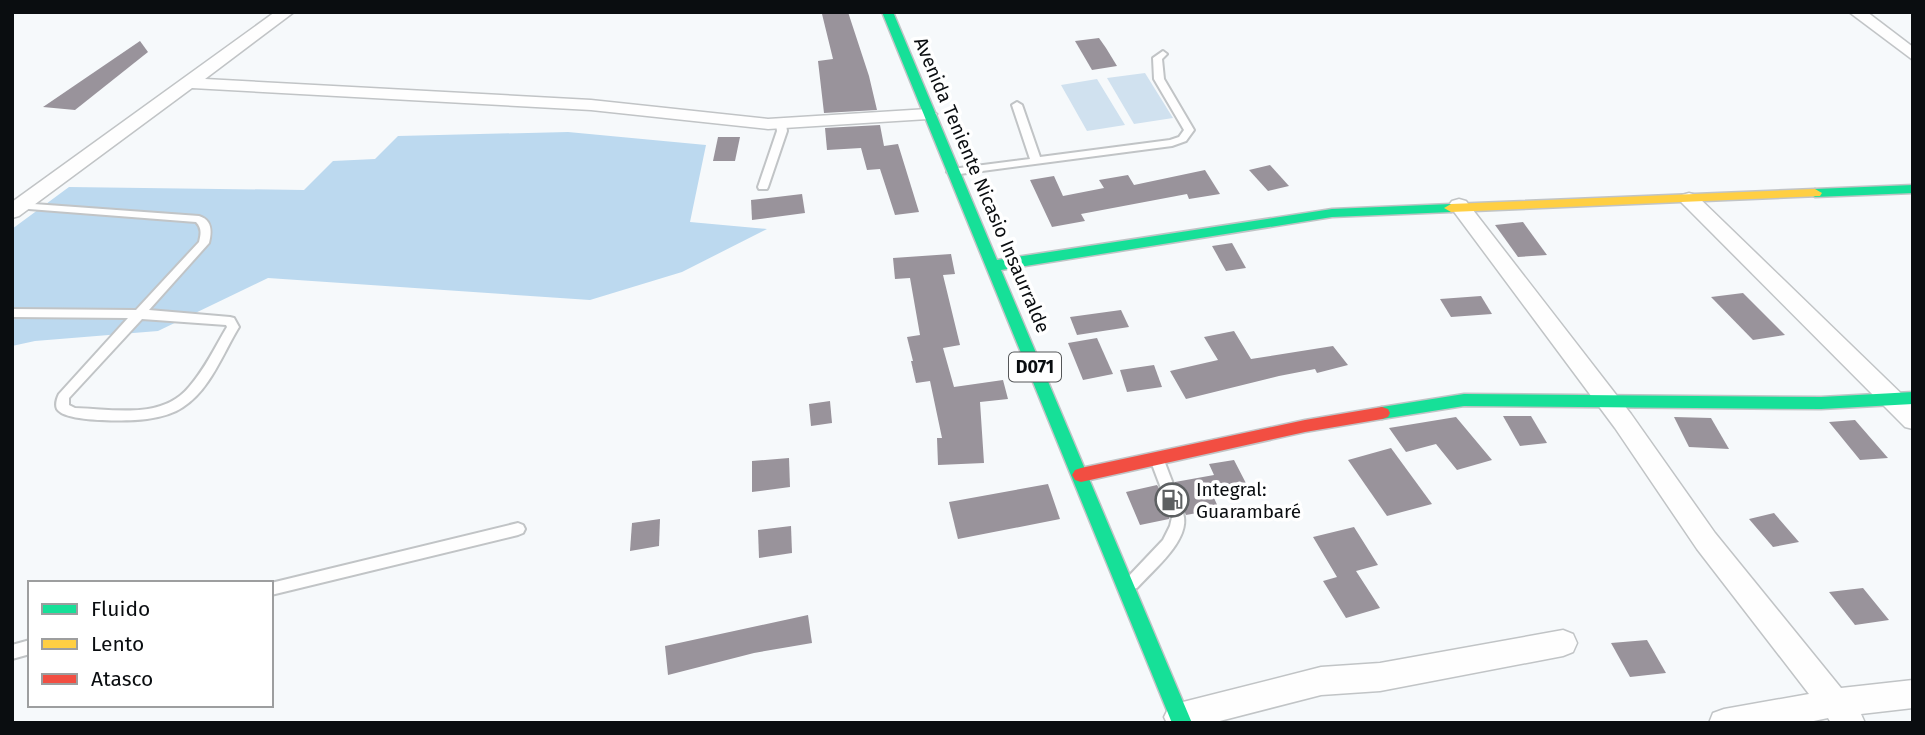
<svg xmlns="http://www.w3.org/2000/svg" width="1925" height="735" font-family="'Fira Sans',sans-serif">
  <style>
    .green { fill: #d0e1ef }
    .forest { fill: #bcd9ef }
    .building { fill: #99939b }
    .lines { fill: none; stroke-linecap: round; stroke-linejoin: round }
    .lane-casing { stroke: #c1c4c6; stroke-width: 4 }
    .street-casing { stroke: #c1c4c6; stroke-width: 3 }
    .fast-casing { stroke: #c1c4c6; stroke-width: 3 }
    .slow-casing { stroke: #c1c4c6; stroke-width: 3 }
    .jam-casing { stroke: #c1c4c6; stroke-width: 3 }
    .lane { fill: #fefefe; fill-rule: evenodd }
    .street { fill: #fefefe; fill-rule: evenodd }
    .fast { fill: #16e098; fill-rule: evenodd }
    .slow { fill: #ffcf43; fill-rule: evenodd }
    .jam { fill: #f24e42; fill-rule: evenodd }
    .labels { text-anchor: middle; dominant-baseline: central; stroke-width: 7; stroke-linejoin: round; paint-order: stroke }
    .shield { fill: #fff; stroke: #545658; stroke-width: 2 }
    .shield-label { font-size: 18px; font-weight: bold; fill: #0a0d10 }
    .street-label { font-size: 19px; fill: #0a0d10; stroke: #fff }
    .poi-label { font-size: 19px; fill: #0a0d10; stroke: #fff; text-anchor: start }
  </style>
  <rect width="100%" height="100%" fill="#f6f9fb"/>
  <g class="green">
    <path d="M 1145,73 L 1173,118 L 1134,124 L 1107,78 Z"/>
    <path d="M 1097,79 L 1125,125 L 1087,131 L 1061,85 Z"/>
  </g>
  <path class="forest" d="M 568,132 L 706,145 L 690,222 L 767,229 L 682,272 L 590,300 L 268,278 L 158,331 L 35,341 L 12,346 L 12,229 L 69,187 L 304,190 L 333,161 L 375,159 L 398,136 Z"/>
  <g class="building">
    <path d="M 848,12 L 869,76 L 877,110 L 824,113 L 818,61 L 833,59 L 822,14 Z"/>
    <path d="M 1099,38 L 1106,48 L 1117,66 L 1092,70 L 1075,41 Z"/>
    <path d="M 140,41 L 148,52 L 75,110 L 43,107 Z"/>
    <path d="M 880,125 L 884,146 L 898,144 L 919,212 L 895,215 L 880,169 L 867,170 L 861,148 L 827,150 L 825,128 Z"/>
    <path d="M 718,137 L 740,137 L 735,161 L 713,161 Z"/>
    <path d="M 1270,165 L 1289,186 L 1268,191 L 1249,170 Z"/>
    <path d="M 1205,170 L 1220,194 L 1189,199 L 1187,194 L 1081,214 L 1085,221 L 1052,227 L 1030,180 L 1054,176 L 1063,196 L 1104,188 L 1099,180 L 1128,175 L 1134,185 Z"/>
    <path d="M 802,194 L 805,213 L 752,220 L 751,200 Z"/>
    <path d="M 1523,222 L 1547,255 L 1518,257 L 1495,225 Z"/>
    <path d="M 1232,243 L 1246,268 L 1226,271 L 1212,246 Z"/>
    <path d="M 951,254 L 955,274 L 943,275 L 960,345 L 943,348 L 954,387 L 1003,380 L 1008,399 L 980,402 L 984,463 L 938,465 L 937,438 L 942,438 L 930,381 L 916,383 L 911,361 L 913,361 L 907,337 L 920,335 L 910,278 L 895,279 L 893,258 Z"/>
    <path d="M 1743,293 L 1785,335 L 1753,340 L 1711,297 Z"/>
    <path d="M 1481,296 L 1492,314 L 1451,317 L 1440,299 Z"/>
    <path d="M 1121,310 L 1129,327 L 1077,335 L 1070,317 Z"/>
    <path d="M 1234,331 L 1251,359 L 1333,346 L 1348,365 L 1317,373 L 1315,369 L 1279,376 L 1186,399 L 1170,371 L 1218,360 L 1204,337 Z"/>
    <path d="M 1097,338 L 1113,374 L 1083,380 L 1068,343 Z"/>
    <path d="M 1154,365 L 1162,387 L 1127,392 L 1120,370 Z"/>
    <path d="M 830,401 L 832,423 L 811,426 L 809,404 Z"/>
    <path d="M 1503,416 L 1531,416 L 1547,443 L 1520,446 Z"/>
    <path d="M 1456,417 L 1492,460 L 1457,470 L 1436,444 L 1406,452 L 1389,428 Z"/>
    <path d="M 1674,417 L 1711,418 L 1729,449 L 1689,447 Z"/>
    <path d="M 1855,420 L 1888,458 L 1860,460 L 1829,422 Z"/>
    <path d="M 1391,448 L 1432,504 L 1387,516 L 1348,460 Z"/>
    <path d="M 789,458 L 790,487 L 752,492 L 752,461 Z"/>
    <path d="M 1234,460 L 1250,491 L 1214,498 L 1219,509 L 1186,515 L 1184,511 L 1177,509 L 1170,512 L 1169,519 L 1140,525 L 1126,492 L 1157,485 L 1160,490 L 1167,492 L 1173,489 L 1175,482 L 1214,475 L 1209,464 Z"/>
    <path d="M 1048,484 L 1060,519 L 958,539 L 949,502 Z"/>
    <path d="M 1774,513 L 1799,542 L 1773,547 L 1749,519 Z"/>
    <path d="M 660,519 L 659,546 L 630,551 L 632,523 Z"/>
    <path d="M 791,526 L 792,553 L 759,558 L 758,530 Z"/>
    <path d="M 1354,527 L 1378,565 L 1356,571 L 1380,608 L 1346,618 L 1323,581 L 1337,577 L 1313,537 Z"/>
    <path d="M 1863,588 L 1889,620 L 1855,625 L 1829,592 Z"/>
    <path d="M 808,615 L 812,643 L 754,653 L 668,675 L 665,646 Z"/>
    <path d="M 1647,640 L 1666,673 L 1630,677 L 1611,643 Z"/>
  </g>
  <g class="lines">
    <defs>
      <g id="lane">
        <path d="M 1163,51 L 1167,54 L 1162,59 L 1164,79 L 1194,130 L 1186,141 L 1172,146 L 952,175 L 947,172 L 952,169 L 1030,159 L 1012,105 L 1017,102 L 1022,105 L 1040,157 L 1170,140 L 1179,137 L 1184,130 L 1154,79 L 1153,58 Z"/>
        <path d="M 781,121 L 786,124 L 787,131 L 768,187 L 767,189 L 759,189 L 758,187 L 777,131 L 776,124 Z"/>
        <path d="M 20,203 L 199,216 C 212,220 212,231 209,243 L 149,310 L 230,317 L 234,318 L 239,327 C 223,353 210,390 183,407 C 173,414 160,417 147,419 C 132,421 65,423 57,409 C 55,405 57,398 59,394 L 128,318 L 12,317 L 12,309 L 136,310 L 199,242 C 201,234 202,228 196,222 L 16,208 L 15,206 ZM 142,319 L 226,325 L 227,327 C 215,347 205,369 189,387 C 162,420 113,409 75,408 L 69,405 L 69,398 Z"/>
        <path d="M 1157,454 L 1162,455 L 1173,484 L 1171,488 L 1166,490 L 1161,488 L 1150,459 L 1152,455 Z"/>
        <path d="M 1178,511 L 1183,513 C 1192,539 1153,570 1137,588 L 1132,589 L 1127,588 L 1125,583 L 1127,578 L 1163,540 L 1170,526 L 1173,513 Z"/>
        <path d="M 518,523 L 523,525 L 525,529 L 523,533 L 518,535 L 271,595 L 271,583 Z"/>
        <path d="M 30,640 L 30,654 L 12,659 L 12,645 Z"/>
      </g>
      <g id="street">
        <path d="M 275,12 L 294,12 L 205,79 L 591,100 L 768,119 L 928,109 L 937,114 L 928,119 L 768,129 L 591,110 L 192,88 L 19,216 L 12,218 L 12,202 Z"/>
        <path d="M 1849,12 L 1867,12 L 1913,47 L 1913,60 Z"/>
        <path d="M 1689,193 L 1696,195 L 1913,405 L 1913,429 L 1905,427 L 1682,203 L 1679,199 L 1682,195 Z"/>
        <path d="M 1459,199 L 1466,201 L 1631,414 L 1715,533 L 1841,688 L 1913,680 L 1913,708 L 1861,714 L 1865,723 L 1831,723 L 1828,718 L 1804,723 L 1709,723 L 1713,713 L 1724,709 L 1809,694 L 1697,549 L 1615,428 L 1452,209 L 1449,205 L 1452,201 Z"/>
        <path d="M 1563,630 L 1573,634 L 1577,643 L 1573,652 L 1563,656 L 1380,691 L 1321,695 L 1212,723 L 1167,723 L 1164,717 L 1169,707 L 1179,703 L 1321,667 L 1380,663 Z"/>
      </g>
      <g id="fast">
        <path d="M 882,12 L 893,12 L 997,260 L 1332,209 L 1451,204 L 1458,208 L 1451,212 L 1332,217 L 1001,270 L 1192,723 L 1172,723 Z"/>
        <path d="M 1913,185 L 1913,193 L 1815,197 L 1808,193 L 1815,189 Z"/>
        <path d="M 1913,392 L 1913,404 L 1821,409 L 1464,406 L 1382,419 L 1376,417 L 1374,413 L 1376,409 L 1382,407 L 1464,394 L 1821,397 Z"/>
      </g>
      <path id="slow" d="M 1815,189 L 1822,193 L 1820,196 L 1451,212 L 1444,208 L 1451,204 Z"/>
      <path id="jam" d="M 1382,407 L 1388,409 L 1390,413 L 1388,417 L 1382,419 L 1305,432 L 1081,482 L 1075,480 L 1072,475 L 1075,470 L 1081,468 L 1305,420 Z"/>
    </defs>
    <use href="#lane" class="lane-casing"/>
    <use href="#street" class="street-casing"/>
    <use href="#fast" class="fast-casing"/>
    <use href="#slow" class="slow-casing"/>
    <use href="#jam" class="jam-casing"/>
    <use href="#lane" class="lane"/>
    <use href="#street" class="street"/>
    <use href="#fast" class="fast"/>
    <use href="#slow" class="slow"/>
    <use href="#jam" class="jam"/>
  </g>
  <defs>
    <symbol id="fuel-ring" viewBox="-11 -11 22 22"><circle r="9.5" fill="#fff" stroke="#5d6062" stroke-width="1.5"/><path d="M-5.5-6h7V0h2V4h1.3V-2.5L3-4.5l.8-.8L6-3V5H2.5V1h-1V6h-7ZM-4.2-4.7v3.2H.2V-4.7Z" fill="#5d6062"/></symbol>
  </defs>
  <g fill-rule="evenodd">
    <use href="#fuel-ring" x="1153" y="481" width="38" height="38"/>
  </g>
  <g class="labels">
    <rect class="shield" x="1009" y="352.5" width="52" height="29" rx="5"/>
    <g class="shield-label">
      <text x="1035" y="367">D071</text>
    </g>
    <g class="street-label">
      <text transform="translate(982 185) rotate(67)">Avenida Teniente Nicasio Insaurralde</text>
    </g>
    <g class="poi-label">
      <text x="1196" y="489">Integral:<tspan x="1196" dy="22">Guarambaré</tspan></text>
    </g>
  </g>
  <rect width="1925" height="735" fill="none" stroke="#0a0d10" stroke-width="28"/>
  <rect x="28" y="581" width="245" height="126" fill="#ffffff" stroke="#9d9e9f" stroke-width="2"/>
  <rect x="42" y="604" width="35" height="10" fill="#16e098" stroke="#9d9e9f" stroke-width="2"/>
  <text x="91" y="616" font-size="21" fill="#0a0d10">Fluido</text>
  <rect x="42" y="639" width="35" height="10" fill="#ffcf43" stroke="#9d9e9f" stroke-width="2"/>
  <text x="91" y="651" font-size="21" fill="#0a0d10">Lento</text>
  <rect x="42" y="674" width="35" height="10" fill="#f24e42" stroke="#9d9e9f" stroke-width="2"/>
  <text x="91" y="686" font-size="21" fill="#0a0d10">Atasco</text>
</svg>
